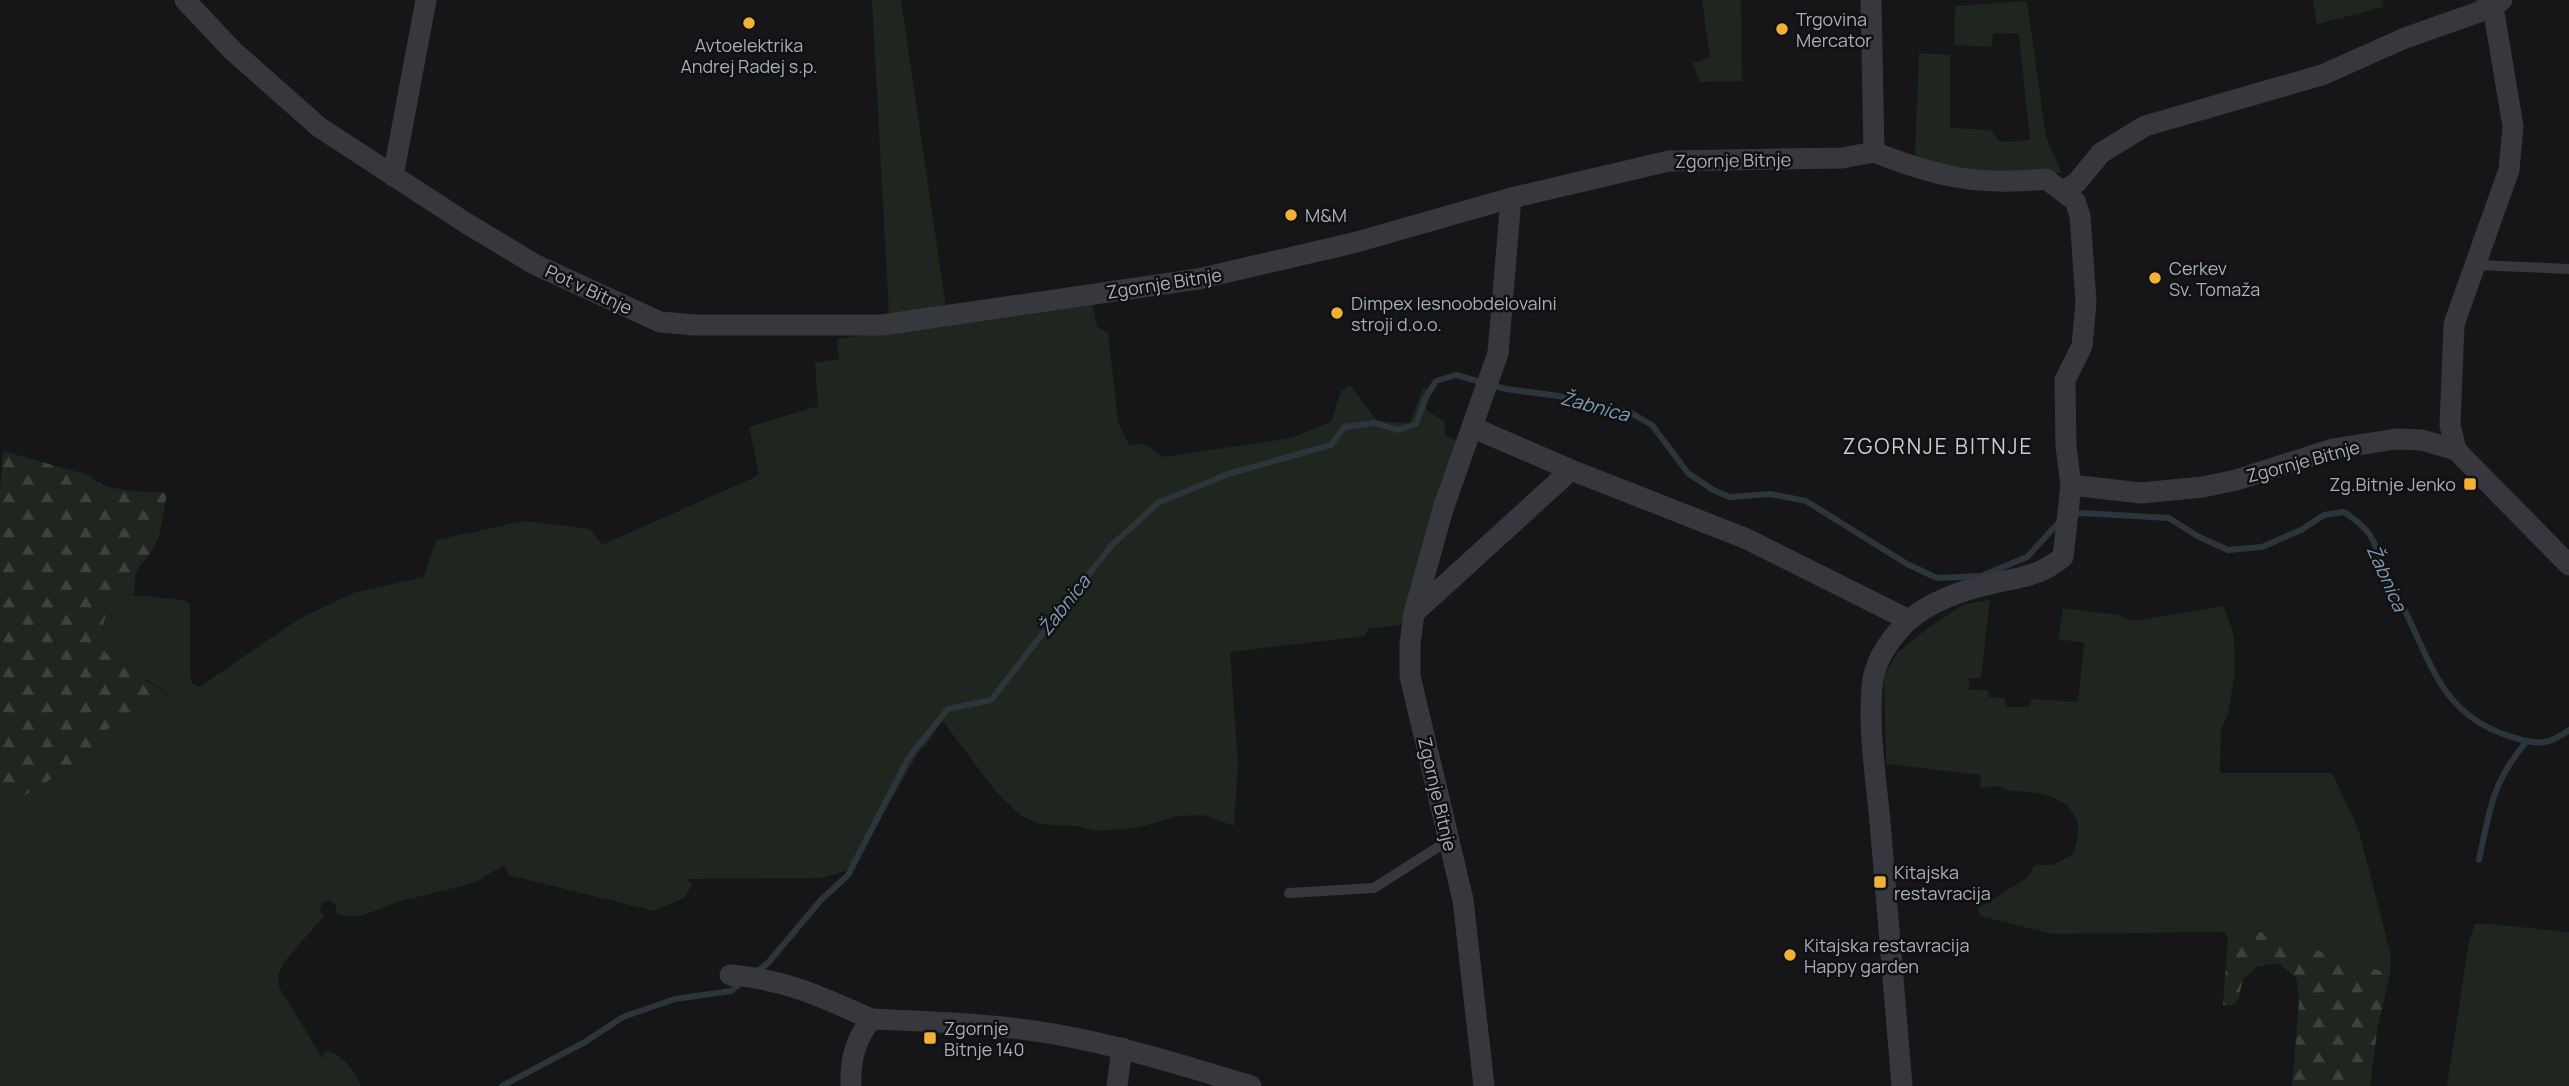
<svg xmlns="http://www.w3.org/2000/svg" width="2569" height="1086" font-family="Manrope,sans-serif">
  <style>
    .grass { fill: #1e261f }
    .forest { fill: url(#forest-firs) }
    .lines { fill: none; stroke-linecap: round; stroke-linejoin: round }
    .stream { stroke: #2c353c; stroke-width: 6 }
    .lane { stroke: #37383d; stroke-width: 10 }
    .street { stroke: #37383d; stroke-width: 21 }
    .poi-dot { fill: #f2b134; stroke: #111113; stroke-width: 2.5 }
    .labels { text-anchor: middle; dominant-baseline: central; stroke-width: 5; stroke-linejoin: round; paint-order: stroke }
    .poi-label { font-size: 18px; fill: #a8adb8; stroke: #111113; text-anchor: start }
    .street-label { font-size: 18px; fill: #a8adb8; stroke: #111113 }
    .water-label { font-size: 19px; font-style: italic; fill: #7f9bb3; stroke: #111113 }
    .quarter-label { font-size: 21px; letter-spacing: 2px; fill: #c9ccd4; stroke: #111113 }
  </style>
  <defs>
    <pattern id="forest-firs" width="22" height="20" patternUnits="userSpaceOnUse" patternTransform="scale(1.75)"><rect width="22" height="20" fill="#1e261f"/><path d="M5 1l3.5 6h-7zM16 11l3.5 6h-7z" fill="#3c433d"/></pattern>
  </defs>
  <rect width="100%" height="100%" fill="#161618"/>
  <g class="grass">
    <path d="M 872,0 L 901,0 L 946,308 L 889,316 Z"/>
    <path d="M 1702,0 L 1741,0 L 1742,81 L 1699,82 L 1693,63 L 1710,58 Z"/>
    <path d="M 2313,0 L 2382,0 L 2384,7 L 2317,24 Z"/>
    <path d="M 2027,1 L 2046,137 L 2062,173 L 1989,175 L 1918,162 L 1915,152 L 1919,53 L 1950,55 L 1950,128 L 1990,130 L 2001,142 L 2030,140 L 2019,34 L 1993,33 L 1992,47 L 1954,45 L 1955,6 Z"/>
    <path d="M 1092,302 L 1097,327 L 1108,332 L 1118,422 L 1129,445 L 1144,444 L 1164,457 L 1291,438 L 1331,422 L 1341,391 L 1350,385 L 1377,421 L 1410,423 L 1423,388 L 1431,389 L 1426,410 L 1445,422 L 1445,436 L 1462,441 L 1405,619 L 1400,625 L 1368,629 L 1365,636 L 1230,652 L 1238,764 L 1234,826 L 1203,815 L 1179,816 L 1136,828 L 1096,831 L 1077,826 L 1039,824 L 1020,815 L 996,792 L 942,720 L 926,746 L 921,748 L 852,869 L 821,878 L 687,879 L 692,885 L 684,898 L 654,911 L 508,875 L 504,865 L 474,883 L 401,901 L 358,917 L 337,914 L 335,904 L 330,900 L 323,902 L 320,910 L 324,916 L 284,962 L 278,975 L 279,987 L 323,1059 L 324,1053 L 327,1051 C 341,1054 358,1073 361,1086 L 0,1086 L 0,809 L 92,754 L 102,732 L 167,699 L 167,693 L 109,656 L 100,646 L 106,611 L 112,602 L 124,594 L 184,600 L 190,604 L 190,673 L 192,683 L 199,687 L 299,619 L 353,593 L 424,577 L 436,540 L 524,521 L 590,529 L 602,545 L 753,478 L 759,473 L 749,427 L 818,406 L 815,363 L 839,359 L 837,339 Z"/>
    <path d="M 1990,600 L 1981,678 L 1969,678 L 1969,690 L 1988,690 L 1989,697 L 2005,698 L 2007,707 L 2029,707 L 2032,699 L 2078,702 L 2084,643 L 2058,639 L 2063,608 L 2118,615 L 2132,621 L 2224,606 L 2234,637 L 2235,672 L 2228,714 L 2221,730 L 2220,773 L 2332,773 L 2357,826 L 2362,843 L 2391,955 L 2390,974 L 2242,926 L 2233,926 L 2225,932 L 2052,934 L 1980,916 L 1978,908 L 2027,878 L 2035,865 L 2052,865 L 2072,855 C 2089,817 2069,797 2030,792 C 2018,790 2010,794 1999,786 L 1980,788 L 1981,775 L 1886,764 L 1884,677 L 1897,653 L 1929,627 L 1964,604 Z"/>
    <path d="M 2475,924 L 2488,924 L 2569,932 L 2569,1086 L 2447,1086 L 2469,941 Z"/>
  </g>
  <g class="forest">
    <path d="M 3,451 L 91,476 C 102,493 148,491 167,493 C 164,508 161,536 153,548 C 139,572 135,561 134,594 C 104,594 104,623 100,646 L 109,656 L 167,694 L 167,699 L 102,732 L 92,754 L 2,809 L 0,809 L 0,492 Z"/>
    <path d="M 2233,926 L 2242,926 L 2390,974 L 2377,1031 L 2370,1086 L 2292,1086 L 2299,1002 L 2297,979 L 2279,963 L 2258,966 L 2243,979 L 2238,1000 L 2234,1005 L 2223,1005 L 2228,938 L 2225,932 Z"/>
  </g>
  <g class="lines">
    <g class="stream">
      <path d="M 2071,516 L 2081,513 L 2169,518 L 2199,537 L 2228,550 L 2262,547 L 2301,530 L 2324,515 L 2344,512 C 2351,517 2359,522 2365,529 C 2377,541 2380,562 2386,578 C 2390,591 2401,602 2407,615 C 2435,673 2446,718 2515,738 C 2539,745 2549,745 2569,730"/>
      <path d="M 2479,860 C 2490,808 2492,783 2526,742"/>
      <path d="M 756,972 L 768,963 L 820,901 L 848,875 L 909,757 L 948,709 L 991,700 L 1111,546 L 1158,503 L 1228,474 L 1331,445 L 1344,427 L 1375,423 L 1398,430 L 1416,424 L 1425,399 L 1436,381 L 1456,375 L 1506,389 L 1559,396 L 1631,413 L 1652,425 L 1688,473 L 1713,490 L 1730,497 L 1770,494 L 1806,501 L 1907,564 L 1937,578 L 1981,576 L 2027,557 L 2061,520"/>
      <path d="M 502,1086 L 585,1042 L 623,1017 L 675,999 L 731,991 L 741,983"/>
    </g>
    <g class="lane">
      <path d="M 2475,265 L 2569,269"/>
      <path d="M 1289,893 L 1374,888 L 1449,840"/>
    </g>
    <g class="street">
      <path d="M 185,0 L 233,51 L 319,127 L 466,223 L 534,264 L 660,322 L 694,325 L 882,325 L 1198,279 L 1353,243 L 1511,198 L 1669,161 L 1842,158 L 1874,152"/>
      <path d="M 1871,0 L 1874,152 C 1937,177 1978,186 2046,179 L 2075,201 L 2080,216 L 2086,302 L 2082,346 L 2065,380 L 2066,446 L 2071,485 L 2063,557 C 2037,578 2019,577 1990,584 C 1963,590 1929,602 1908,621 C 1892,636 1877,657 1873,679 C 1867,725 1876,776 1880,822 C 1887,910 1895,998 1902,1086"/>
      <path d="M 393,176 L 426,0"/>
      <path d="M 2063,191 L 2077,182 L 2101,153 L 2145,126 L 2322,75 L 2405,38 L 2493,7 L 2502,0"/>
      <path d="M 1474,428 L 1571,470 L 1747,539 L 1909,620"/>
      <path d="M 2456,450 L 2450,425 L 2454,324 L 2509,170 L 2513,126 L 2493,7 L 2487,0"/>
      <path d="M 2071,485 L 2141,493 L 2203,487 L 2236,480 L 2333,449 L 2396,439 L 2422,440 L 2456,450 L 2569,565"/>
      <path d="M 1414,613 L 1571,470"/>
      <path d="M 730,975 C 785,979 822,997 871,1019"/>
      <path d="M 851,1086 C 850,1059 855,1041 871,1019 C 941,1022 1011,1024 1080,1039 C 1138,1051 1194,1069 1251,1086"/>
      <path d="M 1117,1086 L 1122,1048"/>
      <path d="M 1484,1086 L 1463,900 L 1410,676 L 1410,644 L 1414,613 L 1443,509 L 1498,353 L 1511,198"/>
    </g>
  </g>
  <g class="poi-dot">
    <circle cx="749" cy="23" r="7"/>
    <circle cx="1782" cy="29" r="7"/>
    <circle cx="1291" cy="215" r="7"/>
    <circle cx="2155" cy="278" r="7"/>
    <circle cx="1337" cy="313" r="7"/>
    <rect x="2463" y="477" width="14" height="14" rx="3.5"/>
    <rect x="1873" y="875" width="14" height="14" rx="3.5"/>
    <circle cx="1790" cy="955" r="7"/>
    <rect x="923" y="1031" width="14" height="14" rx="3.5"/>
  </g>
  <g class="labels">
    <g class="poi-label">
      <text x="1796" y="19">Trgovina<tspan x="1796" dy="21">Mercator</tspan></text>
      <text x="749" y="45" text-anchor="middle">Avtoelektrika<tspan x="749" dy="21">Andrej Radej s.p.</tspan></text>
      <text x="1305" y="215">M&amp;M</text>
      <text x="2169" y="268">Cerkev<tspan x="2169" dy="21">Sv. Tomaža</tspan></text>
      <text x="1351" y="303">Dimpex lesnoobdelovalni<tspan x="1351" dy="21">stroji d.o.o.</tspan></text>
      <text x="2456" y="484" text-anchor="end">Zg.Bitnje Jenko</text>
      <text x="1894" y="872">Kitajska<tspan x="1894" dy="21">restavracija</tspan></text>
      <text x="1804" y="945">Kitajska restavracija<tspan x="1804" dy="21">Happy garden</tspan></text>
      <text x="944" y="1028">Zgornje<tspan x="944" dy="21">Bitnje 140</tspan></text>
    </g>
    <g class="street-label">
      <text transform="translate(1733 160) rotate(-1)">Zgornje Bitnje</text>
      <text transform="translate(1164 283) rotate(-9)">Zgornje Bitnje</text>
      <text transform="translate(589 289) rotate(25)">Pot v Bitnje</text>
      <text transform="translate(2303 461) rotate(-15)">Zgornje Bitnje</text>
      <text transform="translate(1438 794) rotate(77)">Zgornje Bitnje</text>
    </g>
    <g class="water-label">
      <text transform="translate(1595 406) rotate(15)">Žabnica</text>
      <text transform="translate(2387 578) rotate(66)">Žabnica</text>
      <text transform="translate(1064 605) rotate(-52)">Žabnica</text>
    </g>
    <g class="quarter-label">
      <text x="1938" y="446">ZGORNJE BITNJE</text>
    </g>
  </g>
</svg>
